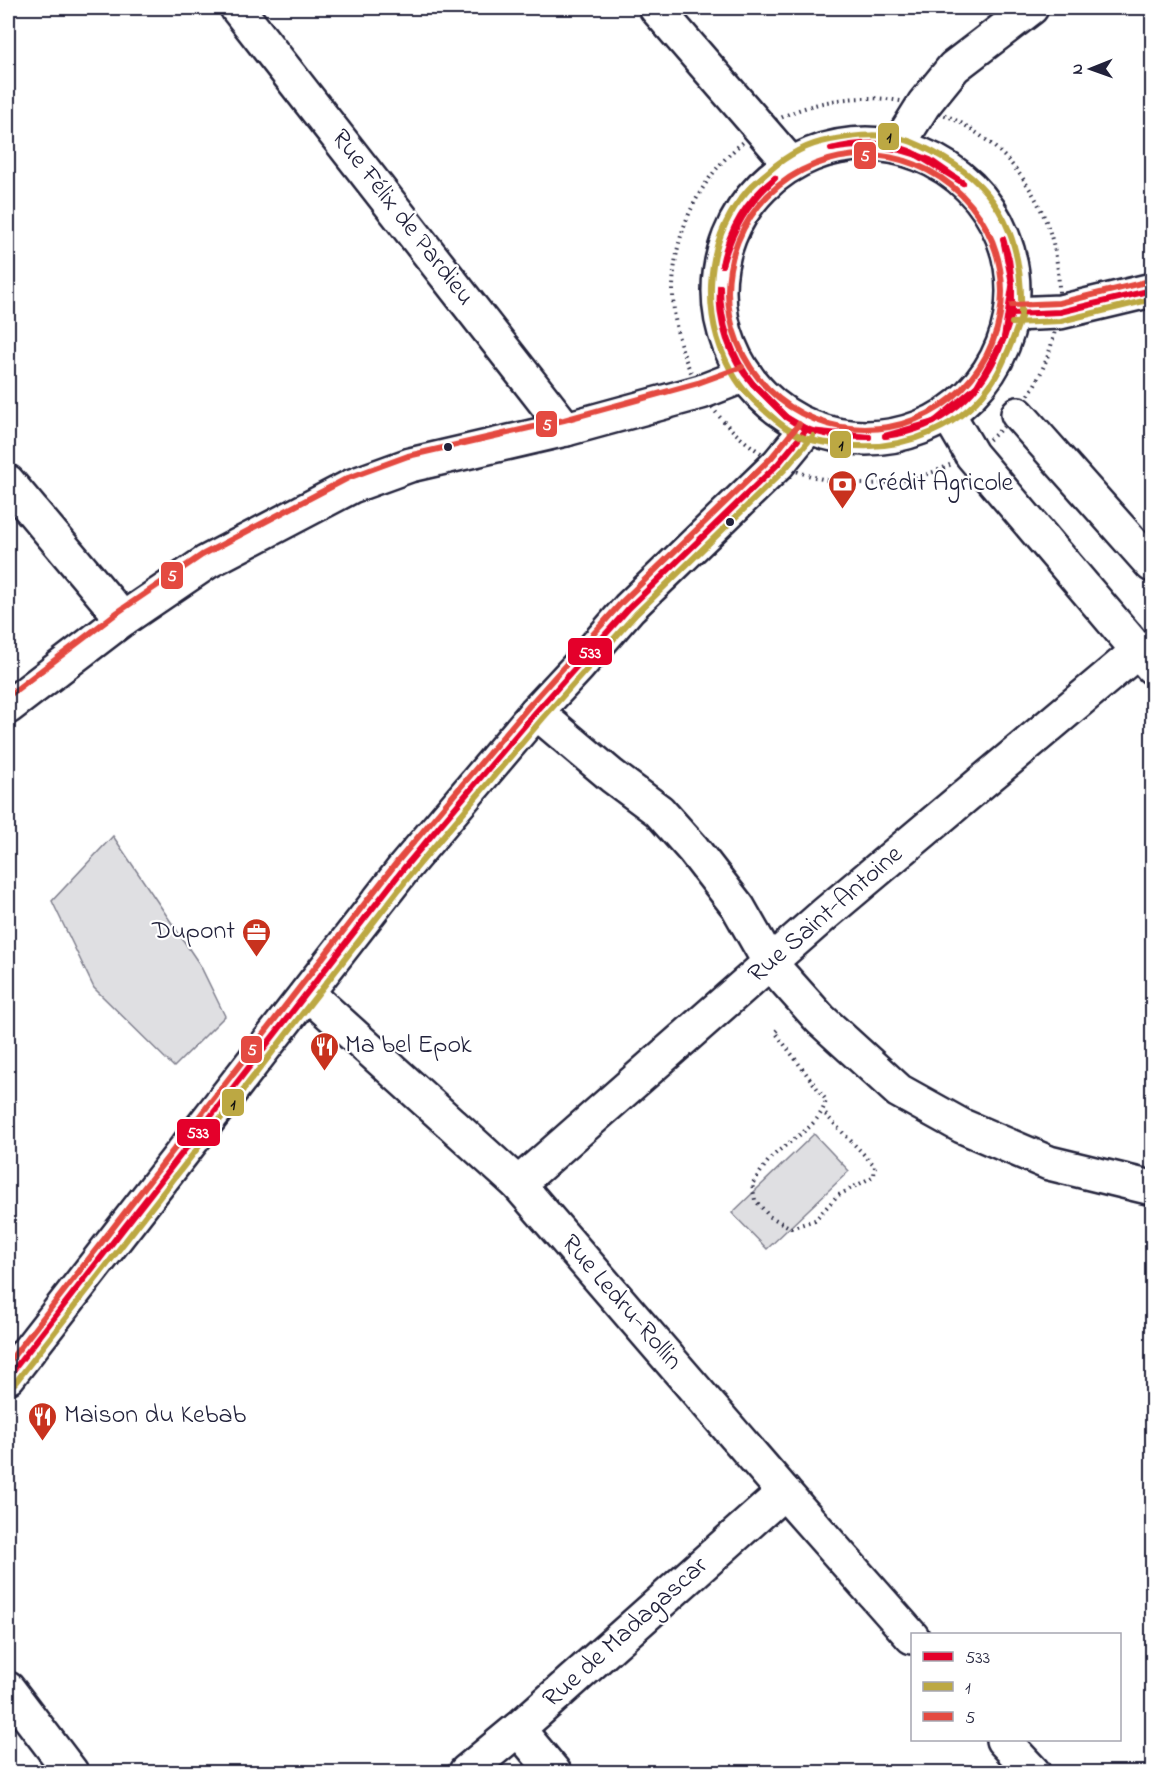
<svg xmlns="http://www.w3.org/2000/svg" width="1160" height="1780" font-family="'Indie Flower',sans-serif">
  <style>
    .green { fill: #dfdfe2; stroke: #80808e; stroke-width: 1.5 }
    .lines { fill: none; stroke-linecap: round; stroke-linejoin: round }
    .street-casing { stroke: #22223b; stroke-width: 38 }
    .secondary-casing { stroke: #22223b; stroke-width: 38 }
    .path { stroke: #22223b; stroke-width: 4; stroke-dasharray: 1.5 4.5; stroke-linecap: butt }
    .street { stroke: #fff; stroke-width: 33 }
    .secondary { stroke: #fff; stroke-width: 33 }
    .bus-1-casing { stroke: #fff; stroke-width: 10 }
    .bus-2-casing { stroke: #fff; stroke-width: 10 }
    .bus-3-casing { stroke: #fff; stroke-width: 10 }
    .bus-1 { stroke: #e4002b; stroke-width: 6 }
    .bus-2 { stroke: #bca843; stroke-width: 6 }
    .bus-3 { stroke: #e44a41; stroke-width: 6 }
    .bus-dot { fill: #22223b; stroke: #fff; stroke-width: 2 }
    .labels { text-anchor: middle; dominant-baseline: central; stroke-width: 4.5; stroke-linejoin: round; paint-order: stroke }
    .street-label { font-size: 26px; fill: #22223b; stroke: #fff }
    .poi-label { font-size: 26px; fill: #22223b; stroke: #fff; text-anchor: start }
    .line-badge { stroke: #fff; stroke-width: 2 }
    .badge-label { font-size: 16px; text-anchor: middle; font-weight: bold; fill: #fff }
    .pale-badge-label { font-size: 16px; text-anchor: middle; font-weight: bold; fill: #111 }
  </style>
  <rect width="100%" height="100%" fill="#fff"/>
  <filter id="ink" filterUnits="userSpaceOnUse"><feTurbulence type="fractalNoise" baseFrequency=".0167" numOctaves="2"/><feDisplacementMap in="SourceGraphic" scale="12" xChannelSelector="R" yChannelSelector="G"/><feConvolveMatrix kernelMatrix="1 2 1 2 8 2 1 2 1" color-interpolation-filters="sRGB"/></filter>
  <g filter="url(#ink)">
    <g class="green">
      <path d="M 113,836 L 200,965 L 225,1016 L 174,1067 L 94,988 L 52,901 Z"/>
      <path d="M 814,1134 L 849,1171 L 767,1249 L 732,1213 Z"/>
    </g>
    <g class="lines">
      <defs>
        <g id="street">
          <path d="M 237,8 L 566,429"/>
          <path d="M 656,8 L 791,164"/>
          <path d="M 948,414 L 972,455 L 1152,667"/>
          <path d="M 1018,414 L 1152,565"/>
          <path d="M 8,482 L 123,619"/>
          <path d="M 8,707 L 123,619 L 207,562 L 352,486 L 410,465 L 566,429 L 701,392 L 745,375"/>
          <path d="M 536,712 L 612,776 L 659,811 L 693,849 L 738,907 L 770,963 L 820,1019 L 899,1091 L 962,1126 L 1049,1163 L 1152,1188"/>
          <path d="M 307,993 L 518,1184 L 784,1492 L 912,1637"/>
          <path d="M 518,1184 L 825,914 L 1138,651"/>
          <path d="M 8,1689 L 71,1772"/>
          <path d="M 518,1729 L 554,1772"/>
          <path d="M 1003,1740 L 1033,1772"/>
          <path d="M 466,1772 L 518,1729 L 784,1492"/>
        </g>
        <g id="secondary">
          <circle cx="866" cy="291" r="147"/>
          <path d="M 897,147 L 924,104 L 954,67 L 1031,8"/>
          <path d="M 1012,314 L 1060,312 L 1152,290"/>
          <path d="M 8,1377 L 404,868 L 536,712 L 578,667 L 629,608 L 778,464 L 806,430"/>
        </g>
      </defs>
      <use href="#street" class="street-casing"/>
      <use href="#secondary" class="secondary-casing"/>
      <g class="path">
        <circle cx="866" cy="291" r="193"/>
        <path d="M 777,1030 L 775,1032 L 826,1100 C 820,1126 794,1137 775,1154 C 766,1162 759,1175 752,1184 L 755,1200 L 769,1216 L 791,1228 L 815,1220 L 837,1196 L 874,1176 L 875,1166 L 823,1112"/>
      </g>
      <use href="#street" class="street"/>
      <use href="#secondary" class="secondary"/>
      <defs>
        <g id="bus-1">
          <path d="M 831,149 C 858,142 892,140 917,155"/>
          <path d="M 831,149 C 863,144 886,144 917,155"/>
          <path d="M 917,155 L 930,160 L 963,183"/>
          <path d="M 917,155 L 963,183"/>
          <path d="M 1003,239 L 1009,259 L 1012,283"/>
          <path d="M 1003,239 L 1012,283"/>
          <path d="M 722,265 C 729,229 747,200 775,178"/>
          <path d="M 722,265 C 733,228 747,204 775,178"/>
          <path d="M 720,287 C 720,322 731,356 753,384"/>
          <path d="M 720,287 C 717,320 730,360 753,384"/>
          <path d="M 1012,314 L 1060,312 L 1152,290"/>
          <path d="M 1004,338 L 1012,287"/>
          <path d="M 1004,338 L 1012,314 L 1012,287"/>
          <path d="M 753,384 L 786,417"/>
          <path d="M 753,384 L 786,417"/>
          <path d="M 786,417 L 810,431 L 869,437"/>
          <path d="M 786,417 C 810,436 839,437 869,437"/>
          <path d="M 885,436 L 934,422 L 977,386 L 1003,340"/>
          <path d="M 885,436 C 942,430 984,392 1003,340"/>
          <path d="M 8,1377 L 404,868 L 536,712 L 629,608 L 778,464 L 806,430"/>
        </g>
        <g id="bus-2">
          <path d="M 1021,317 C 1014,337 1007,357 996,376 C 965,428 903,452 845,445 C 815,442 801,441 777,421 C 763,409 746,395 736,379 C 700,322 702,243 747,191 C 754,183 762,177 769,171 C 786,156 807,144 830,140 C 857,135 885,132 912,142 C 927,148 941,156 955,165 C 1008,200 1023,254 1021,314"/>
          <path d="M 1012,323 L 1061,321 L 1152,299"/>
          <path d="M 15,1383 L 411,874 L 543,718 L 636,614 L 784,470 L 813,436"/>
        </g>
        <g id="bus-3">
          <circle cx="865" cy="292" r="137"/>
          <path d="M 1012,305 L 1059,303 L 1150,281"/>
          <path d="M 8,696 L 118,612 L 202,555 L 348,478 L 408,456 L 564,420 L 698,383 L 742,367"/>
          <path d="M 8,1363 L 397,862 L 529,706 L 622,602 L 771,458 L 799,424"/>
        </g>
      </defs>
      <use href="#bus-1" class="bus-1-casing"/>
      <use href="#bus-2" class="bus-2-casing"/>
      <use href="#bus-3" class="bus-3-casing"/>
      <use href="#bus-1" class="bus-1"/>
      <use href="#bus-2" class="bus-2"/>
      <use href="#bus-3" class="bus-3"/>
    </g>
  </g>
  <defs>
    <symbol id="bank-pin" viewBox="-11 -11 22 30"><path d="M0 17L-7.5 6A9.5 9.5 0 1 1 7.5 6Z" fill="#c8321e" stroke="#fff"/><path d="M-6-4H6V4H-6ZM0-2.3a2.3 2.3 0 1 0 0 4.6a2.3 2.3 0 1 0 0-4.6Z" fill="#fff"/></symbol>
    <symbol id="office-pin" viewBox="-11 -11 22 30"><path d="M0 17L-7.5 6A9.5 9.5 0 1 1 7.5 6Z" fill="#c8321e" stroke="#fff"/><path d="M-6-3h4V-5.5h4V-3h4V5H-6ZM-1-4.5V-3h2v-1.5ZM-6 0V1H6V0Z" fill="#fff"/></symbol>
    <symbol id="restaurant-pin" viewBox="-11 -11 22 30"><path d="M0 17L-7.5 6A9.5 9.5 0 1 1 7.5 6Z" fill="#c8321e" stroke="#fff"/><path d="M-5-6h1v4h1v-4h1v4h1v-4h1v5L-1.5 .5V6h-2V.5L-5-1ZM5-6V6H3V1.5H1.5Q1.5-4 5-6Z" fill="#fff"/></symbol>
  </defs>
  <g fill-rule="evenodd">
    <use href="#bank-pin" x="826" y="468" width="33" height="45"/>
    <use href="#office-pin" x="240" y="916" width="33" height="45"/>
    <use href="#restaurant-pin" x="308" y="1030" width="33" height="45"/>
    <use href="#restaurant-pin" x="26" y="1400" width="33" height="45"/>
  </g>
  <g class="bus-dot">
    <circle cx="448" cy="447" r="5"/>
    <circle cx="730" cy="522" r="5"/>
  </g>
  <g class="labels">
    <g class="street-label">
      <text transform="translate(402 218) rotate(52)">Rue Félix de Pardieu</text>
      <text transform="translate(826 915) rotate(-41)">Rue Saint-Antoine</text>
      <text transform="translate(621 1303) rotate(49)">Rue Ledru-Rollin</text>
      <text transform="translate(626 1633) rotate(-42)">Rue de Madagascar</text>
    </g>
    <g class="poi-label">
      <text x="864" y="484">Crédit Agricole</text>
      <text x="235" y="932" text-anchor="end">Dupont</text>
      <text x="345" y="1046">Ma bel Epok</text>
      <text x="64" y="1416">Maison du Kebab</text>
    </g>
  </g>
  <g class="line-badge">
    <rect x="877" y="122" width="23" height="29" rx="6" fill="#bca843"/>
    <rect x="853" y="141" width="24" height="29" rx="6" fill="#e44a41"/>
    <rect x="535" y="410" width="23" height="28" rx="6" fill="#e44a41"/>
    <rect x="829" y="430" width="23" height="29" rx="6" fill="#bca843"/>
    <rect x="160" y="561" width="24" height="29" rx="6" fill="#e44a41"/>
    <rect x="567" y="637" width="46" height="29" rx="6" fill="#e4002b"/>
    <rect x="240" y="1035" width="23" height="29" rx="6" fill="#e44a41"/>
    <rect x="221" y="1088" width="24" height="29" rx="6" fill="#bca843"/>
    <rect x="176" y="1118" width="45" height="29" rx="6" fill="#e4002b"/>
  </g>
  <g class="badge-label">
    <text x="865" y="161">5</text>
    <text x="547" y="430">5</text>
    <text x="172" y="581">5</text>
    <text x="590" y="658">533</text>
    <text x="252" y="1055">5</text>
    <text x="198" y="1138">533</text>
  </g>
  <g class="pale-badge-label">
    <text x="889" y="142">1</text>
    <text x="841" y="450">1</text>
    <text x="233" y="1109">1</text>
  </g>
  <rect width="1160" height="1780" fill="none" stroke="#fff" stroke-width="30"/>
  <rect x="15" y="15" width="1130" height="1750" fill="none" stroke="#22223b" stroke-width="2" filter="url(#ink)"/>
  <rect x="911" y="1633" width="210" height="108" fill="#ffffff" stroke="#a7a7b1" stroke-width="1.5"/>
  <rect x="923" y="1652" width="30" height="9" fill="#e4002b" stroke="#a7a7b1" stroke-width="1.5"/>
  <text x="965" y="1663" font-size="18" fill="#22223b">533</text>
  <rect x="923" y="1682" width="30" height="9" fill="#bca843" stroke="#a7a7b1" stroke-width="1.5"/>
  <text x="965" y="1693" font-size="18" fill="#22223b">1</text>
  <rect x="923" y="1712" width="30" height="9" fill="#e44a41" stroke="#a7a7b1" stroke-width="1.5"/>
  <text x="965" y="1723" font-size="18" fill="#22223b">5</text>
  <g transform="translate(1091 69) rotate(269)" stroke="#ffffff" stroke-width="4.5" paint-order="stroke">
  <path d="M0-4.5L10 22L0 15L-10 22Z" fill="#22223b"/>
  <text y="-9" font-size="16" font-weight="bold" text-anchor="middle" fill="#22223b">N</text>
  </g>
</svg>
